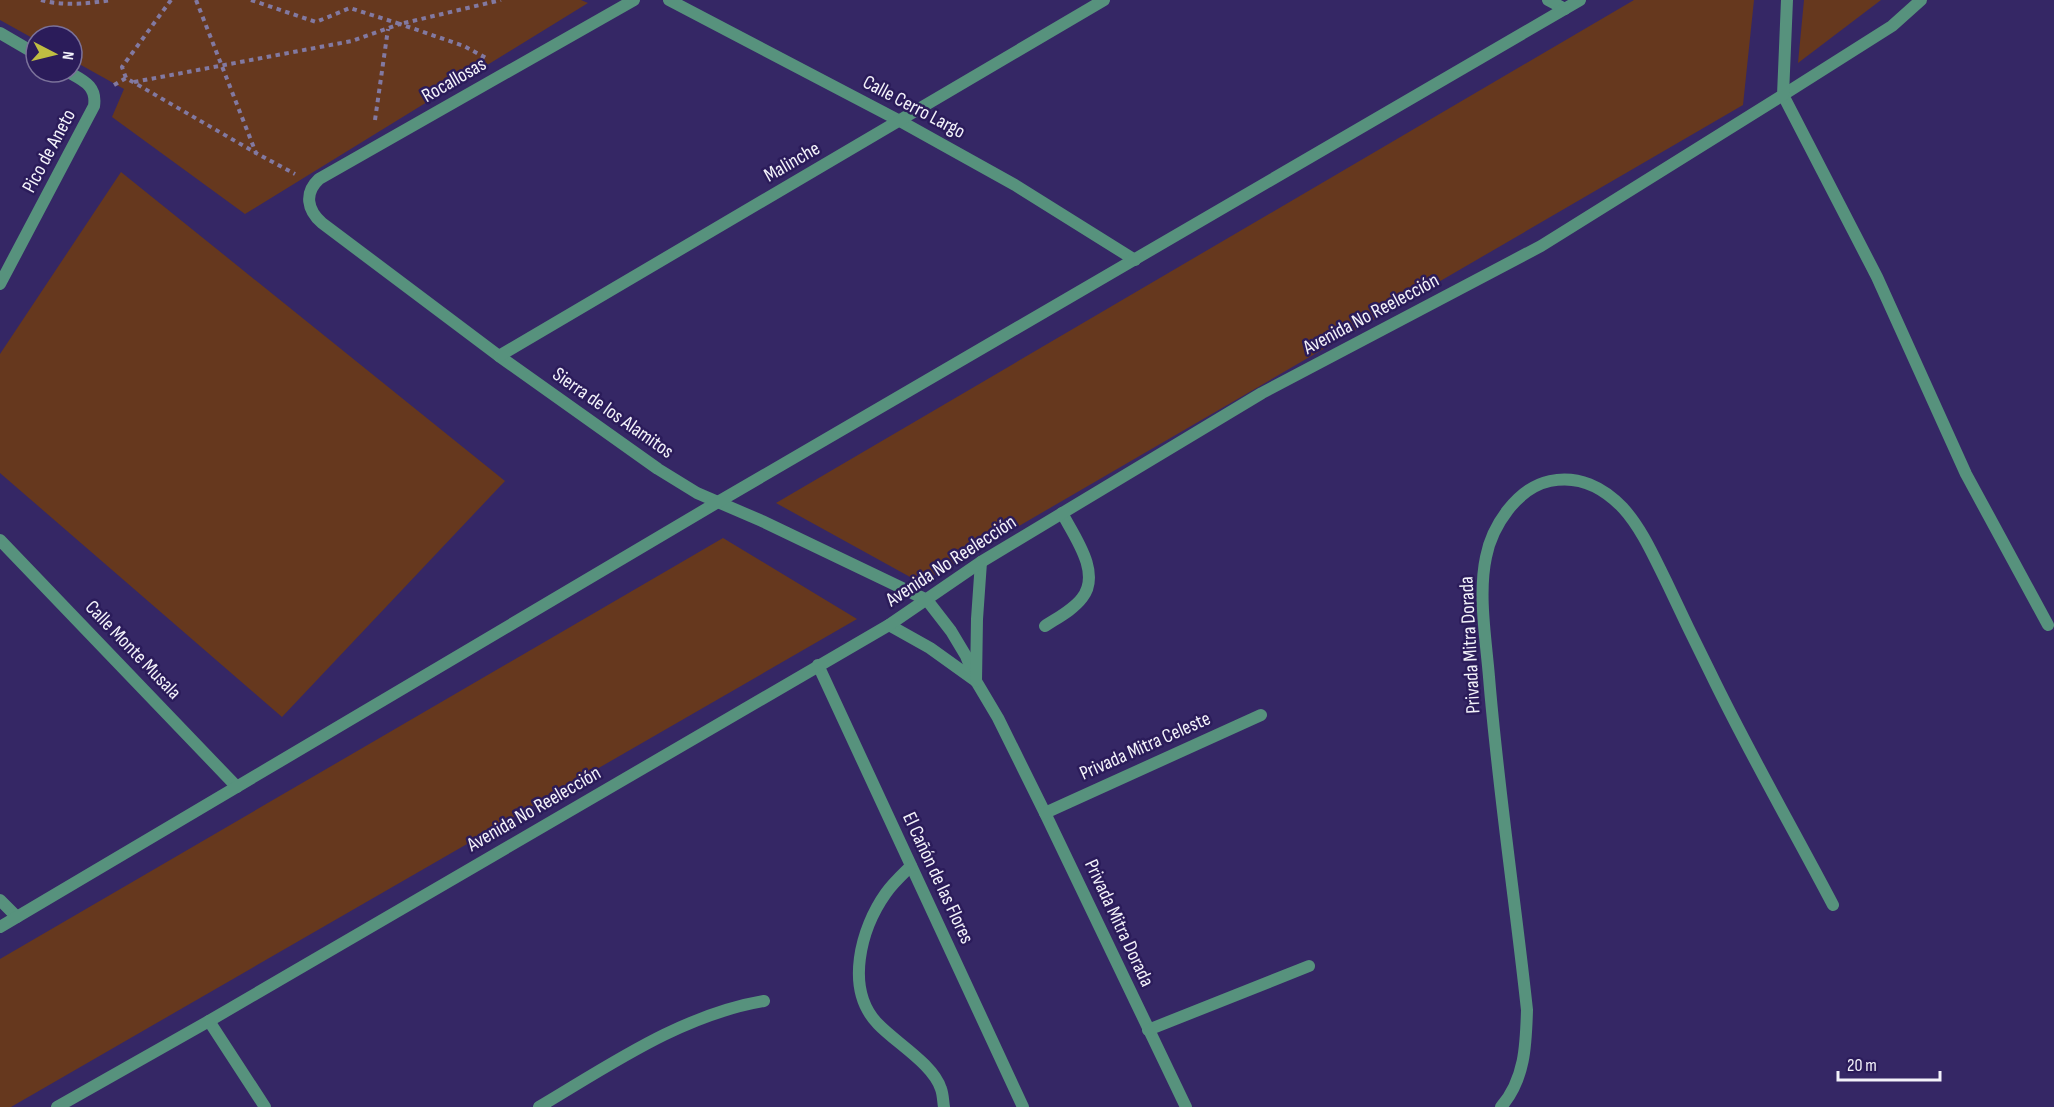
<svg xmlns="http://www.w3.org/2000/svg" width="2054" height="1107" font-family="'Sofia Sans Condensed',sans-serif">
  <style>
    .green { fill: #66381e }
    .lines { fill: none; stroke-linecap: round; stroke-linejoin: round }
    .path { stroke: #8279a1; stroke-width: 4; stroke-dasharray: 4.5 4.5; stroke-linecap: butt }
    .service { stroke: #57927d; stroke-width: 12 }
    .minor { stroke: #57927d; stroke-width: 12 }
    .tertiary { stroke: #57927d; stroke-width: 12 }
    .labels { text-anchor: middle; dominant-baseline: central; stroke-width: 5; stroke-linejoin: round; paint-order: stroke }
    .street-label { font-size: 20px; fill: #f3f2fa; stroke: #2b1c5a }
  </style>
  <rect width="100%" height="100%" fill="#352765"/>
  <g class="green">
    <path d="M 0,0 L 581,0 L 588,3 L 245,214 L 112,117 L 124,89 L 72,60 L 72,36 L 36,36 L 36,40 L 0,20 Z"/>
    <path d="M 1634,0 L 1754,0 L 1743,105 L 921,583 L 776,503 Z"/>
    <path d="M 1804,0 L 1881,0 L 1798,63 Z"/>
    <path d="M 121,172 L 505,481 L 282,717 L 0,473 L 0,354 Z"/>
    <path d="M 723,538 L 857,619 L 11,1107 L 0,1107 L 0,959 Z"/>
  </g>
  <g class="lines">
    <g class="path">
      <path d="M 41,0 C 63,6 87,4 111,0"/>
      <path d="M 171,0 L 122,67 L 126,78 L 256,153"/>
      <path d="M 196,0 L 256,153 L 295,174"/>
      <path d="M 251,0 L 316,22 L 350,8 L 400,24 L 501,0"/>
      <path d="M 134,82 L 352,41 L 400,24 L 464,46 L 486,58"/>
      <path d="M 114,85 L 126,78"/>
      <path d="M 375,120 L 388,29"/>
    </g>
    <path class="service" d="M 1045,626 C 1057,618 1073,610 1082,598 C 1102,573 1074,536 1062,513"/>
    <g class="minor">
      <path d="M 634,0 L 319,179 C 304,193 307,210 322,223 L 499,356 L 658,469 L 697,493 L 762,521 L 927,600 L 951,631 L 966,656 L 976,681 L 998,718 L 1045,813 L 1186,1107"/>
      <path d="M 669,0 L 900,121 L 1015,185 L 1135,260"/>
      <path d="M 1548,0 L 1565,9"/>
      <path d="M 1921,0 L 1892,26 L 1783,95 L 1877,277 L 1966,474 L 2048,625"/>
      <path d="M 0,33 L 36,54"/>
      <path d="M 0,284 L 94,106 C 97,86 84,81 68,72"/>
      <path d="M 499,356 L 1104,0"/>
      <path d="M 0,540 L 237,787"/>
      <path d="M 818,665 L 1023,1107"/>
      <path d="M 1045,813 L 1261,715"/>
      <path d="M 911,866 C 903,874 893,883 886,893 C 861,928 844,989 878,1024 C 896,1043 933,1064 941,1089 C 943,1094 943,1101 944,1107"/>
      <path d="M 0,900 L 17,917"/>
      <path d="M 209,1021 L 265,1107"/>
      <path d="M 1148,1030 L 1309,966"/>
      <path d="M 539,1107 C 610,1065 681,1015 764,1001"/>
      <path d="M 1501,1107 C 1525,1079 1526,1045 1527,1010 C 1515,899 1498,788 1489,677 C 1486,640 1478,594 1486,557 C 1492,526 1517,488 1550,481 C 1578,475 1603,487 1623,508 C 1642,529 1654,557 1667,583 C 1681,613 1695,642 1710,672 C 1748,751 1792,827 1833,905"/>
    </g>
    <g class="tertiary">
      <path d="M 889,625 L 930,648 L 976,681"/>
      <path d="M 976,681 L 977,619 L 981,562"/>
      <path d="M 0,927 L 718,502 L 1580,0"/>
      <path d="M 57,1107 L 209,1021 L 889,625 L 981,562 L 1262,393 L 1541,246 L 1783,95 L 1787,0"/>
    </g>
  </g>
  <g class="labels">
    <g class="street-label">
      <text transform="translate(454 80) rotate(-30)">Rocallosas</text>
      <text transform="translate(914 107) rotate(28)">Calle Cerro Largo</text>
      <text transform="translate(49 151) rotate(-62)">Pico de Aneto</text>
      <text transform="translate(792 162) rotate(-30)">Malinche</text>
      <text transform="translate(1371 314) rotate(-28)">Avenida No Reelección</text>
      <text transform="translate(613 413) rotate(35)">Sierra de los Alamitos</text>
      <text transform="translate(951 561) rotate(-33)">Avenida No Reelección</text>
      <text transform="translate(1470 645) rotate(-93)">Privada Mitra Dorada</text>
      <text transform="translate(133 650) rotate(46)">Calle Monte Musala</text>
      <text transform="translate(1145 746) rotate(-24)">Privada Mitra Celeste</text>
      <text transform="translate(534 809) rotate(-30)">Avenida No Reelección</text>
      <text transform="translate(938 878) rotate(65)">El Cañón de las Flores</text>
      <text transform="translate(1119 923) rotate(65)">Privada Mitra Dorada</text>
    </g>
  </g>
  <g transform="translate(54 54) rotate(97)"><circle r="28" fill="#2b1c5a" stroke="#7b729a" stroke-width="1.5"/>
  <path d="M0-4.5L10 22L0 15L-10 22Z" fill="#bfbe42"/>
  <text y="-9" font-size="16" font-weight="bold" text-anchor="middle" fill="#f3f2fa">N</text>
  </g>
  <path d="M1838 1071v9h102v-9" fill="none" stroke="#f3f2fa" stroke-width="3"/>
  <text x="1847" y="1071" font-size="18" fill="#f3f2fa" stroke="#2b1c5a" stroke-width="4.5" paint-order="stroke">20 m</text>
</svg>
